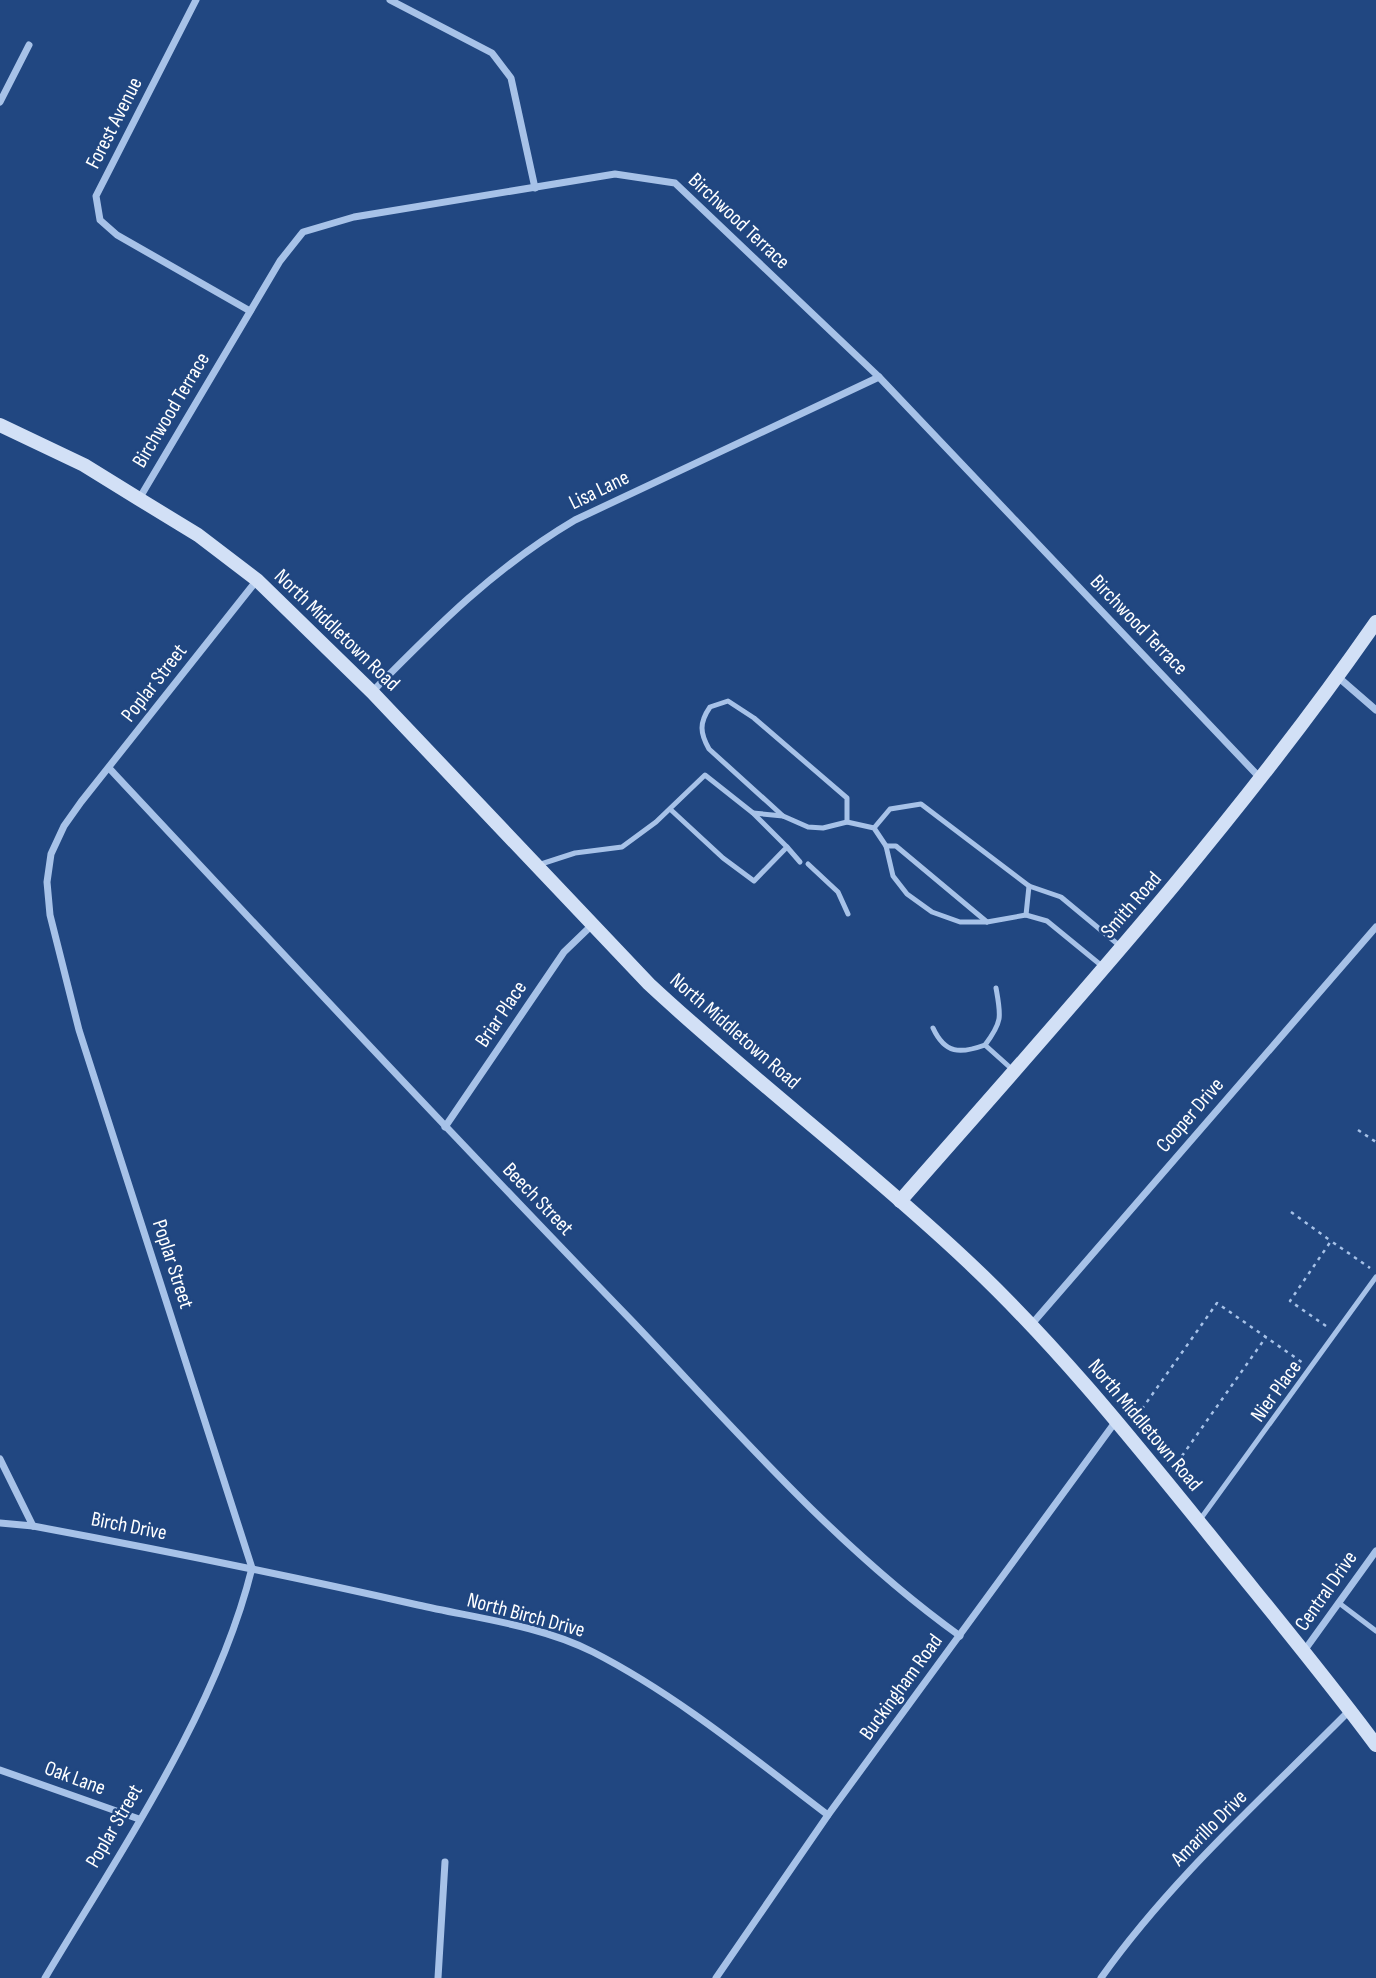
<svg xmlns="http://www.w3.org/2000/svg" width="1376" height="1978" font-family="'Sofia Sans Condensed',sans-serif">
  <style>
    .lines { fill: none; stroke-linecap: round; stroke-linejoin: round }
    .path { stroke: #a7c2e8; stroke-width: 2.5; stroke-dasharray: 3.5 5; stroke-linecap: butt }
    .lane { stroke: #a7c2e8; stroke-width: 5 }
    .street { stroke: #a7c2e8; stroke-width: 7 }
    .secondary { stroke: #d2e0f6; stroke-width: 14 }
    .labels { text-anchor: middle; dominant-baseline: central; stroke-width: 5; stroke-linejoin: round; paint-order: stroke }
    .street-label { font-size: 21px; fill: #fff; stroke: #214781 }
  </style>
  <rect width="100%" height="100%" fill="#214781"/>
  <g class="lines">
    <g class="path">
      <path d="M 1358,1130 L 1376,1142"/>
      <path d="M 1291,1212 L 1331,1241"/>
      <path d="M 1326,1326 L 1290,1301 L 1331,1241 L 1370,1268"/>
      <path d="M 1137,1416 L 1217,1303 L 1303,1363"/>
      <path d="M 1177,1463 L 1266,1337"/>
    </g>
    <g class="lane">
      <path d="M 753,813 L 783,816 L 808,827 L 823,828 L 847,822 L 874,828 L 886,846 L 893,876 L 907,894 L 932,912 L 960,922 L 987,922 L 1026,915 L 1047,921 L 1102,966"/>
      <path d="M 783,816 L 709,749 C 700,733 699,723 710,707 L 728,701 L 754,718 L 847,798 L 847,822"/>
      <path d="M 874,828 L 890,809 L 921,804 L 1029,886 L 1061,897 L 1120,946"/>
      <path d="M 886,846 L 896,846 L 987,922"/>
      <path d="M 787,847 L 800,862"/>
      <path d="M 808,864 L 838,892 L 848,914"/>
      <path d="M 538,865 L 575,853 L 622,847 L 656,822 L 705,775 L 753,813 L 787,847 L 754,881 L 723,858 L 670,809"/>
      <path d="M 1026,915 L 1029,886"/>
      <path d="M 996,988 C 1001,1016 1003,1021 985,1045 L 1014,1071"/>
      <path d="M 933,1028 C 945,1054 960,1054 985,1045"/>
      <path d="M 1199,1521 L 1376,1277"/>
      <path d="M 1339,1603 L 1376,1631"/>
    </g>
    <g class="street">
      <path d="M 196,0 L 96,196 L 100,220 L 117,235 L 250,311"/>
      <path d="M 390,0 L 492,53 L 511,78 L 535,188"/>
      <path d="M 0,102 L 29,45"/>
      <path d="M 139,499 L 280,261 L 303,232 L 354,217 L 615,174 L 675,183 L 879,377 L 1262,780"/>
      <path d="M 1338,677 L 1376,710"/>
      <path d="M 372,692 C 437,626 494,568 575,520 L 879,377"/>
      <path d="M 109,768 C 282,953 454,1137 630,1319 C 735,1429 836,1547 960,1636"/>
      <path d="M 445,1127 L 564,952 L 591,926"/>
      <path d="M 1031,1325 L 1376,927"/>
      <path d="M 0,1459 L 33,1526"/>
      <path d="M 0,1523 L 33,1526 C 162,1550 290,1576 418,1605 C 475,1618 540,1625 593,1652 C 677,1695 753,1758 828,1815"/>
      <path d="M 1304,1651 L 1376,1551"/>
      <path d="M 0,1770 L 139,1819"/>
      <path d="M 45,1978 C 120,1852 217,1710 252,1568 L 79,1030 L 50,915 L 47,882 L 51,854 L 64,826 L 81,802 L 257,580"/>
      <path d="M 438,1978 L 445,1862"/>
      <path d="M 716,1978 L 828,1815 L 1116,1421"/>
      <path d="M 1101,1978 C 1171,1879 1264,1797 1350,1710"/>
    </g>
    <g class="secondary">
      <path d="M 0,425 L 84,465 L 139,499 L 198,535 L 257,580 L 372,692 L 649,984 C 751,1079 863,1163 965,1259 C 1054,1342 1131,1438 1208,1533 C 1264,1603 1322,1672 1376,1745"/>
      <path d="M 900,1201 C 1065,1013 1233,828 1376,622"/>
    </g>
  </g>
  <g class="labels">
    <g class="street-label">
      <text transform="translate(114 123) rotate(-63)">Forest Avenue</text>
      <text transform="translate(739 221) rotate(43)">Birchwood Terrace</text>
      <text transform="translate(171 410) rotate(-59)">Birchwood Terrace</text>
      <text transform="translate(599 490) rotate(-26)">Lisa Lane</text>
      <text transform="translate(1139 625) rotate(46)">Birchwood Terrace</text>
      <text transform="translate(337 630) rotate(44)">North Middletown Road</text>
      <text transform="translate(154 683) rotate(-52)">Poplar Street</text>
      <text transform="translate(1131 905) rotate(-49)">Smith Road</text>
      <text transform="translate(501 1014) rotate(-56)">Briar Place</text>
      <text transform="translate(735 1031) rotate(41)">North Middletown Road</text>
      <text transform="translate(1190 1115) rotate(-49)">Cooper Drive</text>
      <text transform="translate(538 1199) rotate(46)">Beech Street</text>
      <text transform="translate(173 1264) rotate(72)">Poplar Street</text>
      <text transform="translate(1276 1391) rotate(-54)">Nier Place</text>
      <text transform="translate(1145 1425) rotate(50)">North Middletown Road</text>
      <text transform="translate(129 1526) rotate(11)">Birch Drive</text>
      <text transform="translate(1326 1591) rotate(-55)">Central Drive</text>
      <text transform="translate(526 1615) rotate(15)">North Birch Drive</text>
      <text transform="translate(901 1687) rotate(-54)">Buckingham Road</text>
      <text transform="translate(75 1778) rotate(20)">Oak Lane</text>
      <text transform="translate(114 1826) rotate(-60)">Poplar Street</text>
      <text transform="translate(1209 1828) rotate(-45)">Amarillo Drive</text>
    </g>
  </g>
</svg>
